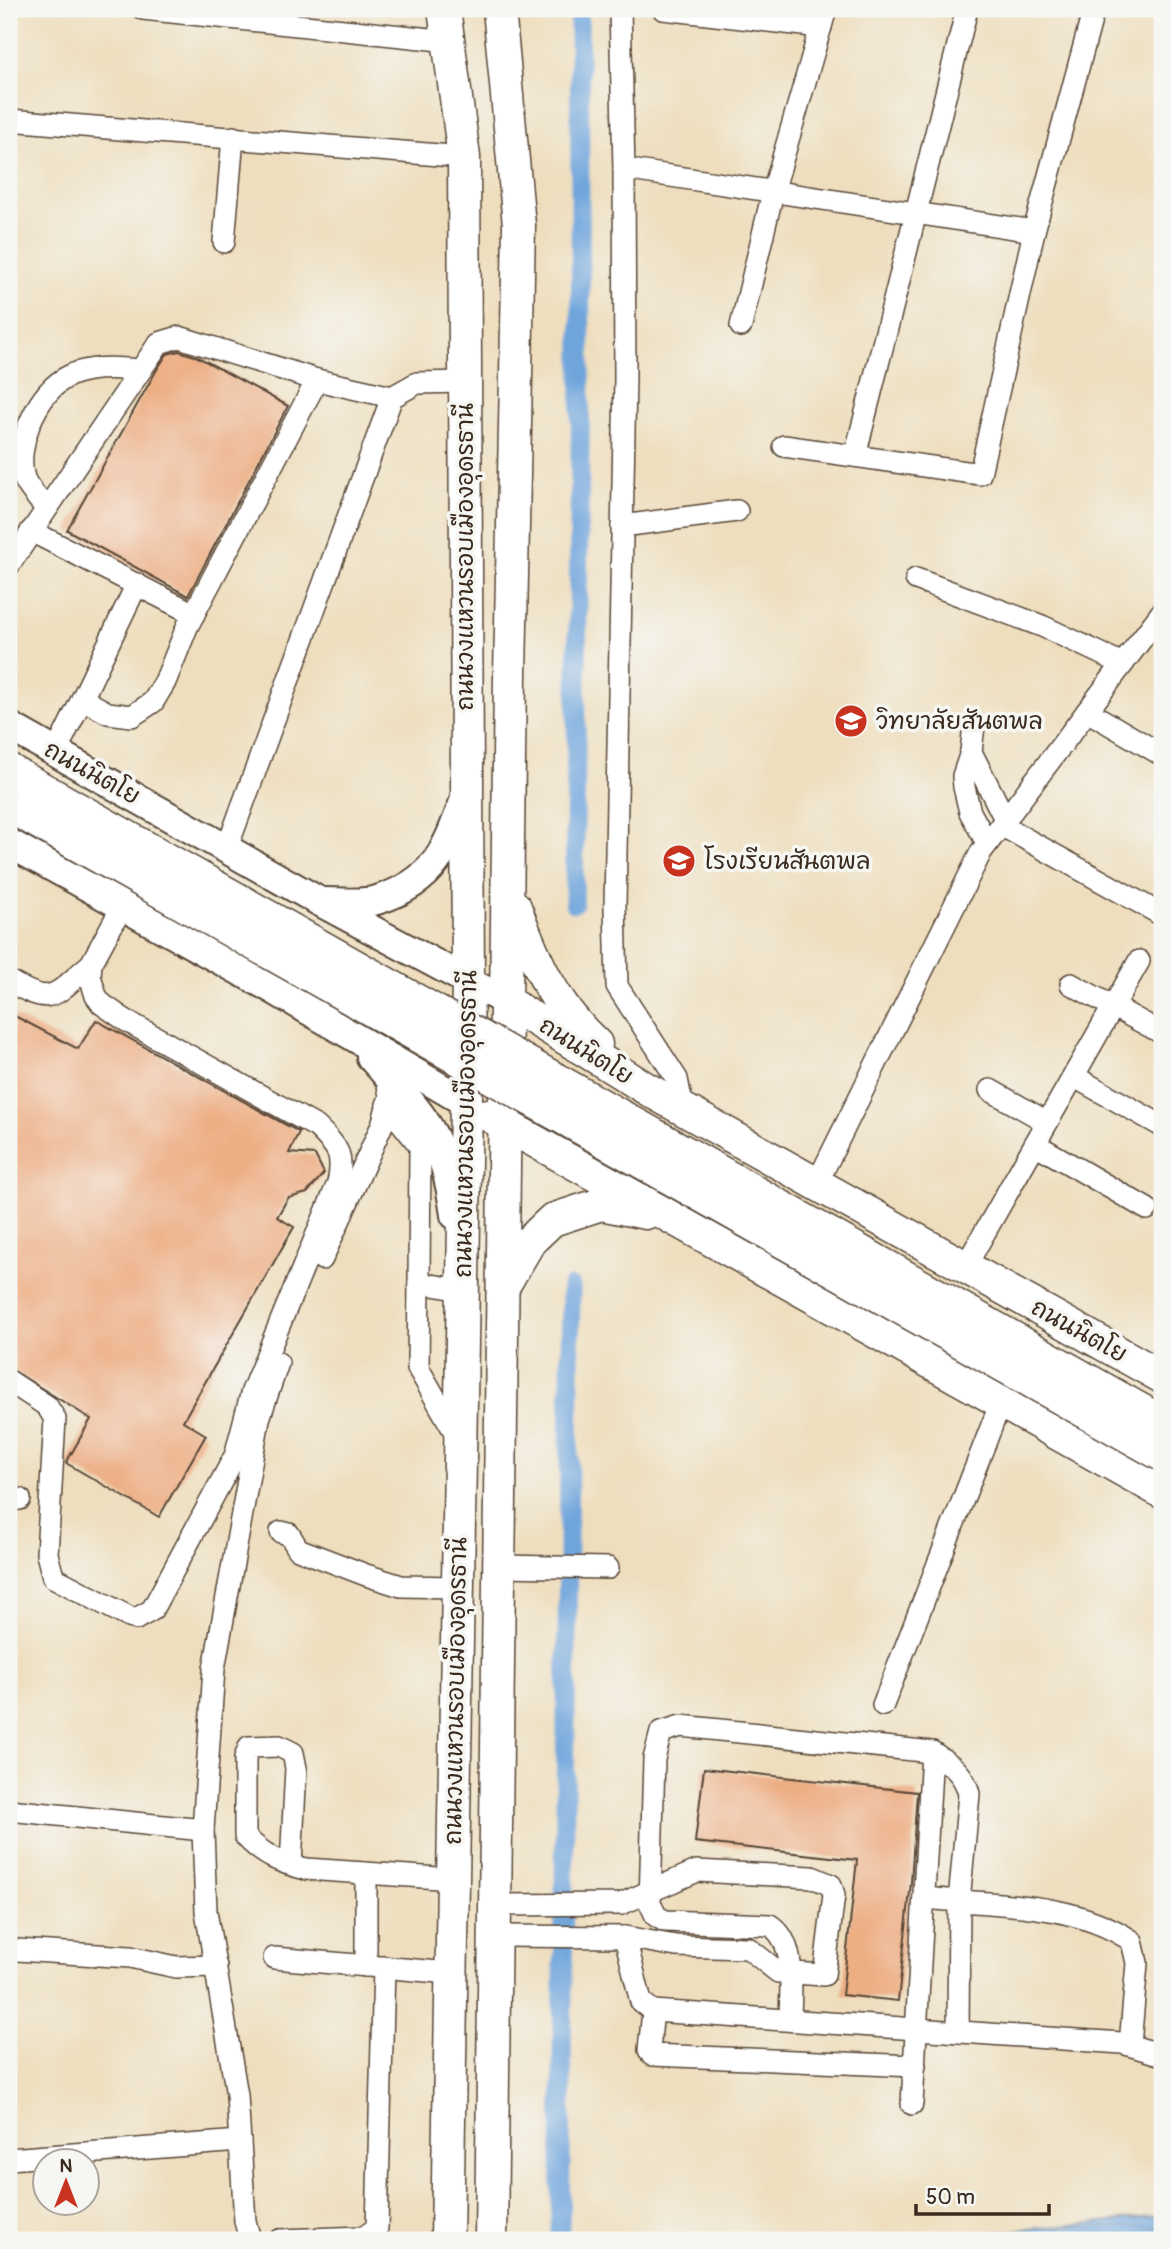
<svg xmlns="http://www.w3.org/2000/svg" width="1171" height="2249" font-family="Pangolin,'Playpen Sans Thai',sans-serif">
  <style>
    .water { fill: url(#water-rules); stroke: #55687d; stroke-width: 2 }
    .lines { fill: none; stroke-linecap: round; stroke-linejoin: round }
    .canal { stroke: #6fa5dc; stroke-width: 19 }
    .building { fill: #edae84 }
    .minor-casing { stroke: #564536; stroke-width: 24 }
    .major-casing { stroke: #564536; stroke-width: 32 }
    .highway-casing { stroke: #564536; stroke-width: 35 }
    .minor { stroke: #fff; stroke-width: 21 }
    .major { stroke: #fff; stroke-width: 28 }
    .highway { stroke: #fff; stroke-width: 32 }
    .highway-bridge-casing { stroke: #564536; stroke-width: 35; stroke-linecap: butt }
    .highway-bridge { stroke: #fff; stroke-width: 32 }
    .labels { text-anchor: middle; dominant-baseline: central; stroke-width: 7; stroke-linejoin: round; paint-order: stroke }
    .street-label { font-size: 24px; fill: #3b2a1e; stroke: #f6f6f2 }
    .poi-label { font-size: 24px; fill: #3b2a1e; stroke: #f6f6f2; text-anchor: start }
  </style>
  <defs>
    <pattern id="water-rules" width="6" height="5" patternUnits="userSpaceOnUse" patternTransform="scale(1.75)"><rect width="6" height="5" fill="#6fa5dc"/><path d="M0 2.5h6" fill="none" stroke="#5c87b2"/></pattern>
  </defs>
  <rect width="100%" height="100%" fill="#f6f6f2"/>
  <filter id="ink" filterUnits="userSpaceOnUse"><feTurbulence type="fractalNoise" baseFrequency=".0143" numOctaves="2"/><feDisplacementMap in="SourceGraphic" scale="14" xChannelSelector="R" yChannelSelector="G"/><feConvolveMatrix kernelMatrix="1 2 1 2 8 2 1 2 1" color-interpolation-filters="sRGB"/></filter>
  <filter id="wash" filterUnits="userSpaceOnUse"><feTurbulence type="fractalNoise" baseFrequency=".00686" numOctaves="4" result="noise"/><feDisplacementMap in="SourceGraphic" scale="28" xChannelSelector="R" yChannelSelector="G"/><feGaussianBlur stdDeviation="1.57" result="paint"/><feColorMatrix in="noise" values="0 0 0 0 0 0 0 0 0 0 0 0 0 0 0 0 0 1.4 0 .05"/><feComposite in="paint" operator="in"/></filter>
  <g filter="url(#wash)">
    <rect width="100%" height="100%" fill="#eedebe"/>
    <path class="water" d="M 1162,2216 L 1162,2240 L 952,2240 L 956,2236 Z"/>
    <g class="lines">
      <g class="canal">
        <path d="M 574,903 L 581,376 L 579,9"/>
        <path d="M 560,2240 L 571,1287"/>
      </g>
    </g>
    <g id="blocks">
      <g class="building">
        <path d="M 179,351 L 198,357 L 288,406 L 188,596 L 67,530 L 156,371 L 167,354 Z"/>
        <path d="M 9,1013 L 78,1049 L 96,1020 L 299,1132 L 289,1153 L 315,1155 L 324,1173 L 307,1193 L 288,1198 L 277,1217 L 294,1227 L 183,1421 L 206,1435 L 159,1517 L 66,1463 L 91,1419 L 9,1368 Z"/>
        <path d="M 704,1768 L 917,1792 L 911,1882 L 898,2001 L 842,1995 L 857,1860 L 695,1842 Z"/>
      </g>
    </g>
  </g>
  <g filter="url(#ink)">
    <use href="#blocks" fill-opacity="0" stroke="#564536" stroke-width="2"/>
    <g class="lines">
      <defs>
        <g id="minor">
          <path d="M 143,9 L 450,41"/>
          <path d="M 620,9 L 624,169 L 1034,231 L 1094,9"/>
          <path d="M 663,9 L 821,27"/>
          <path d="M 9,120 L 464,157"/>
          <path d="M 624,169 L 625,378 L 615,906 L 617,986 L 677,1079 L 683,1109"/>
          <path d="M 224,242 L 233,137"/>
          <path d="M 741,326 L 773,192 L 826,9"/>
          <path d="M 784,446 L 980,474 L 1034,231"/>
          <path d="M 855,456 L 967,9"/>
          <path d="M 46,509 C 40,500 28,489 24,478 C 19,462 23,440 29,425 C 51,371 83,364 138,370"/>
          <path d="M 622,526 L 737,511"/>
          <path d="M 31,531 L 194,614"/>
          <path d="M 9,565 L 159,343 L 179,337 L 317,380 L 392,397"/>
          <path d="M 916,579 L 1042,626 L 1123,664"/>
          <path d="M 82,699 L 137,584"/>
          <path d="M 1087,711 L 1162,755"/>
          <path d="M 974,725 L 971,752 L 963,776 L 964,787 L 970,812 L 987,843"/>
          <path d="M 56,752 L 82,699 L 108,713 L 132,716 L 153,702 L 165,682 L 187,627 L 317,380"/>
          <path d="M 971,752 L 1005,819"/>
          <path d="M 1001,825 L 1162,915"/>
          <path d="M 227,848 L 392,397 L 417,383 L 464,382"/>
          <path d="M 9,981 C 55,1008 53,995 91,964"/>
          <path d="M 1071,984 L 1162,1033"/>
          <path d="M 1073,1076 L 1162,1126"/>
          <path d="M 990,1090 L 1047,1122"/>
          <path d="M 387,1105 L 420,1146 L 419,1283 L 463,1290"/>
          <path d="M 1035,1144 L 1147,1209"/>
          <path d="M 816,1185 L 981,852 L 1162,612"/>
          <path d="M 322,1259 L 382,1125 L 390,1096 L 386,1074"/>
          <path d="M 965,1267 L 1139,961"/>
          <path d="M 419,1283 L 418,1368 L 460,1441"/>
          <path d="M 9,1381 L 47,1406 L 55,1419 L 47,1554 L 53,1577 L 129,1617 L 136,1619 L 152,1610 L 235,1456 L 252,1391 L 338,1183 C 344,1153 338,1148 317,1127 L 125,1020 L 102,1004 L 96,996 L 90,976 L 91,964 L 123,905"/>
          <path d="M 9,1500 L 20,1499"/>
          <path d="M 281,1532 L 289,1534 L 298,1549 L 366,1575 L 401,1586 L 458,1587"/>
          <path d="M 499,1566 L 608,1568"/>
          <path d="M 883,1705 L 1001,1402"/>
          <path d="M 9,1810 L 203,1830 L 214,1669 L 259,1419 L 278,1363"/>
          <path d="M 203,1830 L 206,1911 L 237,2095 L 245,2221 L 250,2240"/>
          <path d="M 291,1865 L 296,1768 L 293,1753 L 279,1746 L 249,1747 L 245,1758 L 245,1836 C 263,1856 281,1863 306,1869 L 453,1879"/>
          <path d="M 924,1898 L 959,1901 L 958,2032"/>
          <path d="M 494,1936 L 625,1937 L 676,1946 L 748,1948 L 778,1972 L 824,1975 L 834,1895 L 831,1885 L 812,1877 L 697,1871 L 621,1904 L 495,1905"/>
          <path d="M 625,1937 L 641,2002 L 653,2011 L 1122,2043 L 1162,2055"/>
          <path d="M 17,1950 L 130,1957 L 176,1967 L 216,1966"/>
          <path d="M 274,1958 L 451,1973"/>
          <path d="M 366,1966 L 366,1873"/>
          <path d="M 653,2011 L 649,2050 L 652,2055 L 915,2066"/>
          <path d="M 790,2020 C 790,1991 798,1943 770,1925 L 665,1921 L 656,1916 L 650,1903 L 654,1759 L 661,1732 L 681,1726 L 932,1752 C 950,1764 964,1772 969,1794 L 959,1901 C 1019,1905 1081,1907 1132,1941 L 1137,1963 L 1130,2045"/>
          <path d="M 912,2104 L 932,1752"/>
          <path d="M 9,2159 L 240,2141"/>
          <path d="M 280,2240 L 364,2237 L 377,2228 L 384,1967"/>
        </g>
        <g id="major">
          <path d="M 9,726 L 322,903 L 507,1002"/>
          <path d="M 9,843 L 269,987 L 465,1102"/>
          <path d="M 325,902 C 341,902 364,905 380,899 C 435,881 446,850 465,799"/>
          <path d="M 371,1057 C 424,1118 443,1130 455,1215"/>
        </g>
        <g id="highway">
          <path d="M 444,9 L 464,157 L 468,981 L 447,2240"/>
          <path d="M 515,907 C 534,959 554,1006 596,1044"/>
          <path d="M 507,1002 L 647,1089 L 1162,1377"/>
          <path d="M 488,1115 L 1162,1492"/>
          <path d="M 504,1285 L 530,1241 L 552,1220 L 601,1204 L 646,1213"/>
          <path d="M 491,2240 L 510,675 L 519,225 L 499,9"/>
        </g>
      </defs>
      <use href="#minor" class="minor-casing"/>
      <use href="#major" class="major-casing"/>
      <use href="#highway" class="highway-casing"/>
      <use href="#minor" class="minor"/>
      <use href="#major" class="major"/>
      <use href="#highway" class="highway"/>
      <defs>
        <g id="highway-bridge">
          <path d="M 9,770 L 1162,1422"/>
          <path d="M 9,806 L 1162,1455"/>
        </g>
      </defs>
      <use href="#highway-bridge" class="highway-bridge-casing"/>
      <use href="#highway-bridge" class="highway-bridge"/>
    </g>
  </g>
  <defs>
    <symbol id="university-disc" viewBox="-11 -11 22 22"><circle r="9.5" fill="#c8321e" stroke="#f6f6f2"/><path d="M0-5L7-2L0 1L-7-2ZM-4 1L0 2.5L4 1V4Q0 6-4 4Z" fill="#fff"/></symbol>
    <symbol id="school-disc" viewBox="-11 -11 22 22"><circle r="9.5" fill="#c8321e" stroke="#f6f6f2"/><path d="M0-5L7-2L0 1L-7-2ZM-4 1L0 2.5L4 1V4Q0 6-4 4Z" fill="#fff"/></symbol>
  </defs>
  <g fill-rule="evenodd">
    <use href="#university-disc" x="832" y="702" width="38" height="38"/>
    <use href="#school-disc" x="660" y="842" width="38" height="38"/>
  </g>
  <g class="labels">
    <g class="street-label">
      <text transform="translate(465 557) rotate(-90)">ถนนวงแหวนรอบเมืองอุดรธานี</text>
      <text transform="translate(92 773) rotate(29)">ถนนนิตโย</text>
      <text transform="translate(586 1051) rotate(32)">ถนนนิตโย</text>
      <text transform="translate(466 1124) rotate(-89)">ถนนวงแหวนรอบเมืองอุดรธานี</text>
      <text transform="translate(1079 1331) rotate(29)">ถนนนิตโย</text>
      <text transform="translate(456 1691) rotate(-89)">ถนนวงแหวนรอบเมืองอุดรธานี</text>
    </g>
    <g class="poi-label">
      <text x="876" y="721">วิทยาลัยสันตพล</text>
      <text x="704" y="861">โรงเรียนสันตพล</text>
    </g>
  </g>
  <rect width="1171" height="2249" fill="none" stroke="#f6f6f2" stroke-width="35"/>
  <g transform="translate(66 2182)"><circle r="33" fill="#f6f6f2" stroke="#aba49d" stroke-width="2"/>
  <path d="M0-5L12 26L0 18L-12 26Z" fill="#c8321e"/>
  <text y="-10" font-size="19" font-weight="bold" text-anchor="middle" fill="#3b2a1e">N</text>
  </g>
  <path d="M916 2204v10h133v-10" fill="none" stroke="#3b2a1e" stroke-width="3.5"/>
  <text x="926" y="2204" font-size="21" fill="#3b2a1e" stroke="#f6f6f2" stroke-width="5" paint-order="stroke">50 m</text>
</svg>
